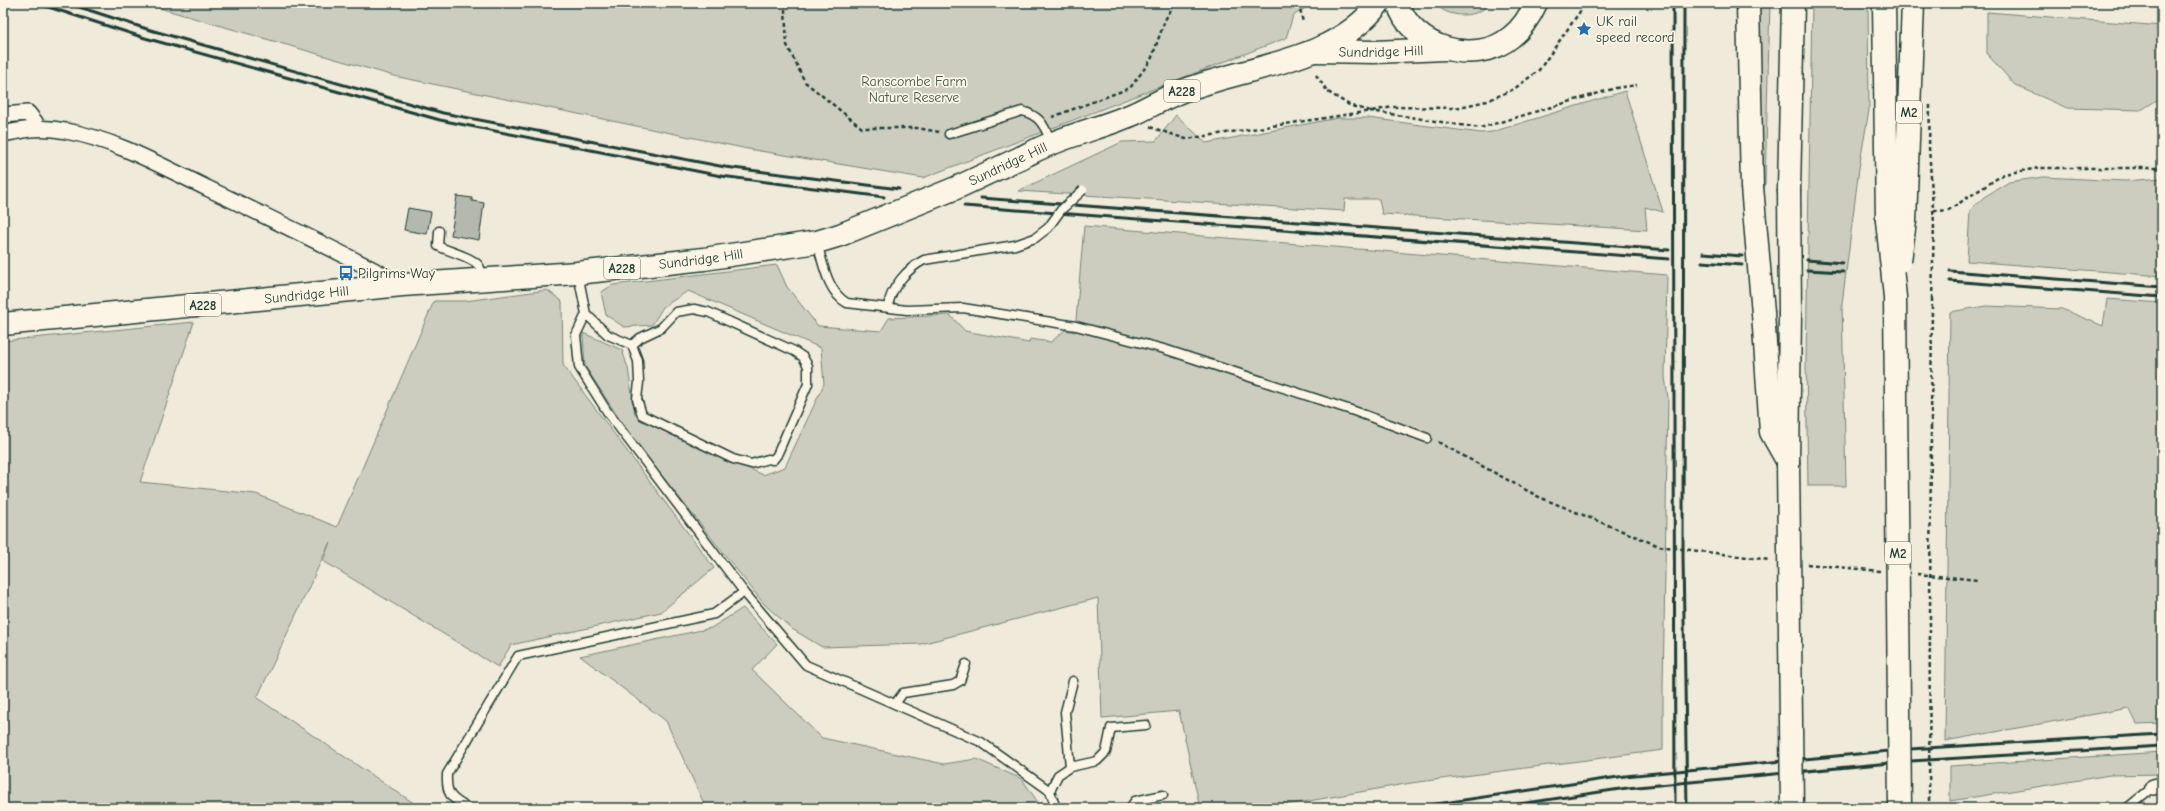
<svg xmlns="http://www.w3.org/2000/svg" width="2165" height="811" font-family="'Comic Neue',sans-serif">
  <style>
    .green { fill: #cccdbf; stroke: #76857a }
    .building { fill: #b5b9ad; stroke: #1f3d34 }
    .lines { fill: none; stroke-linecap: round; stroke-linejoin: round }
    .lane-casing { stroke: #1f3d34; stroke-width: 11 }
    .street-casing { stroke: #1f3d34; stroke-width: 18 }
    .highway-casing { stroke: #1f3d34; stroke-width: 25 }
    .path { stroke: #1f3d34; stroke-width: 2.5; stroke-dasharray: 4 3; stroke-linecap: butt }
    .lane { stroke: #fcf5e5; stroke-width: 8 }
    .street { stroke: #fcf5e5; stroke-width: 15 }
    .highway { stroke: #fcf5e5; stroke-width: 22 }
    .rail { stroke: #1f3d34; stroke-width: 3 }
    .lane-bridge-casing { stroke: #1f3d34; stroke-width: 11; stroke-linecap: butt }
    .highway-bridge-casing { stroke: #1f3d34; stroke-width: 25; stroke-linecap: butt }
    .path-bridge { stroke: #1f3d34; stroke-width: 2.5; stroke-dasharray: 4 3; stroke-linecap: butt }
    .lane-bridge { stroke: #fcf5e5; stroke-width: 8 }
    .highway-bridge { stroke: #fcf5e5; stroke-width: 22 }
    .labels { text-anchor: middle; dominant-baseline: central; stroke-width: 3.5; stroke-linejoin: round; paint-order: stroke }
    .shield { fill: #fcf5e5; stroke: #617469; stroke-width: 1 }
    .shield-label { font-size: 13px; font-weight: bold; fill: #1f3d34 }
    .poi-label { font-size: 14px; fill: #1f3d34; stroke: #fcf5e5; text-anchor: start }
    .street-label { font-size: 14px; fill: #1f3d34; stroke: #fcf5e5 }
    .park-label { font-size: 14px; fill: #425a50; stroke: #fcf5e5 }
  </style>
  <rect width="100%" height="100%" fill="#efeada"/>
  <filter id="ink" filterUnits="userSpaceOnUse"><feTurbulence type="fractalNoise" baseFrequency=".025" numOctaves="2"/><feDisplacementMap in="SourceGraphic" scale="8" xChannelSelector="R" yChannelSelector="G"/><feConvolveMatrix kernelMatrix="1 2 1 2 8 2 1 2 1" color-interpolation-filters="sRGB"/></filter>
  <g filter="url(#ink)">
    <g class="green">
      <path d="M 142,3 L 1313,3 L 1293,16 L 1286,38 L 923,178 L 748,149 L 394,76 Z"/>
      <path d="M 1434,3 L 1491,3 C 1476,19 1449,19 1434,3 Z"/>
      <path d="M 1754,3 L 1770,3 L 1765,184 L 1760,184 Z"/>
      <path d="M 1812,3 L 1868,3 L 1869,110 L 1859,168 L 1842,304 L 1846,486 L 1808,486 L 1806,361 Z"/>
      <path d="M 1987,12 L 2162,26 L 2162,97 L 2141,110 L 2067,108 L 2015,85 L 1987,54 Z"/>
      <path d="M 1625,91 L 1663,212 L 1645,207 L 1647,230 L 1382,214 L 1379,199 L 1345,199 L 1344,211 L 1018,191 L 1122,142 L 1156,141 L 1176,115 L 1206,143 L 1338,118 L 1368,118 L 1481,133 L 1492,132 Z"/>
      <path d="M 2043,177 L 2125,181 L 2162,178 L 2162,276 L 1967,261 L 1970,210 L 1984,197 L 2009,182 Z"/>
      <path d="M 1084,226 L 1667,275 L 1665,377 L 1668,398 L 1663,686 L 1663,750 L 1411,783 L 1269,808 L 1200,808 L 1179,711 L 1102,718 L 1098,598 L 921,644 L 822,647 L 792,629 L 764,604 L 631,437 L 585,366 L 583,333 L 622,350 L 628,368 L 635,415 L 763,475 L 785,467 L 824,384 L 821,348 L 688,291 L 663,307 L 652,325 L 624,327 L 606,315 L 601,292 L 613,285 L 777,265 L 787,287 L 818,326 L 881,331 L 889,318 L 950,315 L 965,331 L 1029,343 L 1030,339 L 1051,342 L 1065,330 L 1075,332 Z"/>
      <path d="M 547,290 L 562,301 L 563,365 L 714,568 L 661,612 L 511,645 L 498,667 L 323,561 L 330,542 L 257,698 L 421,808 L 3,808 L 3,341 L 194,322 L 140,482 L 256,494 L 337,527 L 434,301 L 465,301 Z"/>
      <path d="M 2107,299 L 2162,303 L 2162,723 L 2137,724 L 2129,708 L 1945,741 L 1950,312 L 1986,306 L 2062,309 L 2103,326 Z"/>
      <path d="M 743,608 L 777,644 L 752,670 L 822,738 L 944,764 L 976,759 L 1022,779 L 1042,808 L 706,808 L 666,721 L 580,656 L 711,628 Z"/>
      <path d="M 2162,752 L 2162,774 L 2110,775 L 1950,801 L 1950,766 Z"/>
    </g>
    <g class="building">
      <path d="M 457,196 L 472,198 L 472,201 L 484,203 L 479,240 L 451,235 Z"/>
      <path d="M 408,208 L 431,212 L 427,234 L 404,230 Z"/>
    </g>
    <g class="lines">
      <defs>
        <g id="lane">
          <path d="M 949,134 L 1022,111 C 1041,116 1044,126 1052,143"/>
          <path d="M 439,231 L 438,246 C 447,251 477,258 480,268 C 481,271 481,275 481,278"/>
          <path d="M 817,243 C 823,262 827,292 847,303 L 907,310 L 963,308 L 1076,326 L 1164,349 L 1354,411 L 1427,438"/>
          <path d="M 578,274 L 586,314 L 608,335 L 632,345 L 638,361 L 639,382 L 637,399 L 642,415 L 733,459 L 751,464 L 768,459 L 773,460 L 777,455 L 808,384 L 808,366 L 803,357 L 794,351 L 708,312 L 694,309 L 676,312 L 661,328 L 640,338 L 632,345"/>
          <path d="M 888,307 C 890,288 908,268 924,260 L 1015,245 L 1035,238"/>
          <path d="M 586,314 L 576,335 L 579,367 L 608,413 L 744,592 L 806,665 L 981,742 L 1050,791 L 1056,808"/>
          <path d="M 895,704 L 903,693 L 953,685 L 960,681 L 966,664"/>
          <path d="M 1070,767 L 1065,712 L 1073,681"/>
          <path d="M 1050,791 L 1058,775 L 1070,767 L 1097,761 L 1106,752 L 1111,728 L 1146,725"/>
          <path d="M 468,808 C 450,798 446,794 447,774 L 518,656 L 714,614 L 744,592"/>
          <path d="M 1130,808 L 1135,801 L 1163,795"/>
          <path d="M 2127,808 L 2153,787"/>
        </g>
        <g id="street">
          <path d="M 3,115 L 28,113 L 35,122 L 37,127"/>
          <path d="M 3,134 C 26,129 42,126 66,131 C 117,140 163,167 209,189 C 274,220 339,251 402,285"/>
          <path d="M 2153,787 L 2162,785"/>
        </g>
        <g id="highway">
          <path d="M 1398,3 C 1411,48 1475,67 1511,37 C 1523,28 1530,16 1536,3"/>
          <path d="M 1748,3 L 1752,187"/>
          <path d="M 1884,3 L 1887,220"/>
          <path id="s1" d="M 1316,51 L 1374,52 L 1445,49"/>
          <path d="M 1020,158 C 1031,153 1041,147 1053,143 C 1080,132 1109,125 1136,113 C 1155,104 1173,93 1194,87 C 1256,65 1336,60 1379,3"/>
          <path d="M 1789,190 L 1793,3"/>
          <path d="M 1905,221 L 1913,3"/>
          <path d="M 1763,313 L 1771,432 L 1788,462"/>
          <path id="s2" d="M 3,324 L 402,285 L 577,273 L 704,259 L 817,242 L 840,235"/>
          <path d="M 1788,461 L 1790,314"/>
        </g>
      </defs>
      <use href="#lane" class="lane-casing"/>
      <use href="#street" class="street-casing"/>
      <use href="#highway" class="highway-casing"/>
      <g class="path">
        <path d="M 789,3 L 785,10 L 787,45 L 805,82 L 862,128 L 917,128 L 939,132"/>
        <path d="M 1299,3 L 1303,23"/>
        <path d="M 1316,75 L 1328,92 L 1351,106 L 1371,111 L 1393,107 L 1455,108 L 1487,101 L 1514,89 L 1539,70 L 1586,3"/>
        <path d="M 1930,105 L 1929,147 L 1934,223"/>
        <path d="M 1052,117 L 1130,88 L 1151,60 L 1165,20 L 1175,3"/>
        <path d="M 1150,127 L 1186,139 L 1371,111 L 1480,128 L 1616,88 L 1637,85"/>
        <path d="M 1934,210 L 1947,211 L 2004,174 L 2039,168 L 2162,168"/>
        <path d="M 1931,428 L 1932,299"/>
        <path d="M 1438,442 L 1539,497 L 1659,546 L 1770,560"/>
        <path d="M 1807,564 L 1880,571"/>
        <path d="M 1917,574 L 1978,580"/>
      </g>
      <use href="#lane" class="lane"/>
      <use href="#street" class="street"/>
      <use href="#highway" class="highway"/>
      <g class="rail">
        <path d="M 36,3 L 145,38 L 440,120 L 721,176 L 884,197"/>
        <path d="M 67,3 L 147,29 L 443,113 L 725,167 L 899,189"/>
        <path d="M 1673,3 L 1675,808"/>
        <path d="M 1684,3 L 1683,557 L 1687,808"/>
        <path d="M 981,198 L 1669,250"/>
        <path d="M 964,206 L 1669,259"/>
        <path d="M 1703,253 L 1742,256"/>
        <path d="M 1807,260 L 1842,263"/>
        <path d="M 1702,262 L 1742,265"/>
        <path d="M 1807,270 L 1843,272"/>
        <path d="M 1950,271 L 2162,287"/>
        <path d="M 1950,281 L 2162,297"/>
        <path d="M 1410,808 L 1625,776 L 1910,749 L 2162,734"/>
        <path d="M 1492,808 L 1627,788 L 1911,761 L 2162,746"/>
      </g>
      <defs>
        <path id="lane-bridge" d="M 1035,238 L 1048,228 L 1061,210 L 1083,190"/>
        <g id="highway-bridge">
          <path d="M 1752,187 L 1763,313"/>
          <path d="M 1789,190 L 1790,314"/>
          <path d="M 1887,220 L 1895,297 L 1900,808"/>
          <path d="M 840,235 L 956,188 L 1020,158"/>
          <path d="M 1900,261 L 1905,221"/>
          <path d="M 1788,462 L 1792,808"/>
        </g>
      </defs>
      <use href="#lane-bridge" class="lane-bridge-casing"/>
      <use href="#highway-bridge" class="highway-bridge-casing"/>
      <g class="path-bridge">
        <path d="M 1932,299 L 1934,223"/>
        <path d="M 1929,808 L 1931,428"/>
      </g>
      <use href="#lane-bridge" class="lane-bridge"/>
      <use href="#highway-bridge" class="highway-bridge"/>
    </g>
  </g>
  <defs>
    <symbol id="sight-bare" viewBox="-9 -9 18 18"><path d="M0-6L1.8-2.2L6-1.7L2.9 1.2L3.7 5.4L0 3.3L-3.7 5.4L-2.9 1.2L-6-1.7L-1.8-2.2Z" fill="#1f6fb2" stroke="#fcf5e5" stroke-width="2.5" paint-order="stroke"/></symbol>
    <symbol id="bus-bare" viewBox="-9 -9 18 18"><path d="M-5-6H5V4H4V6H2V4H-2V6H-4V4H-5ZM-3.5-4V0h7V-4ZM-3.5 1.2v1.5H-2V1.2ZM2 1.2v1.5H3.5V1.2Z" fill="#1f6fb2" stroke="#fcf5e5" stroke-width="2.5" paint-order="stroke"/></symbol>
  </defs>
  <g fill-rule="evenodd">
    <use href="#sight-bare" x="1573" y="18" width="22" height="22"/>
    <use href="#bus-bare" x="335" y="262" width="22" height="22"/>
  </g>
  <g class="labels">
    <g class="shield">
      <rect x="1164" y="80" width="36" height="22" rx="3"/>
      <rect x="1896" y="101" width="26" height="22" rx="3"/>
      <rect x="604" y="257" width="36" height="22" rx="3"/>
      <rect x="185" y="294" width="36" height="22" rx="3"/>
      <rect x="1885" y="542" width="26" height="22" rx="3"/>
    </g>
    <g class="shield-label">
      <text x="1182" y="91">A228</text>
      <text x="1909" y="112">M2</text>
      <text x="622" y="268">A228</text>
      <text x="203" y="305">A228</text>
      <text x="1898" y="553">M2</text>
    </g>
    <g class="poi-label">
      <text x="1596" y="21">UK rail<tspan x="1596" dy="16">speed record</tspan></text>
      <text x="358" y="273">Pilgrims Way</text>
    </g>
    <g class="street-label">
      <text stroke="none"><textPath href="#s1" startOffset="65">Sundridge Hill</textPath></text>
      <text transform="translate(1008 164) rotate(-25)">Sundridge Hill</text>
      <text stroke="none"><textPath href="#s2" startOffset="701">Sundridge Hill</textPath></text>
      <text stroke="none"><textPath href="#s2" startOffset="305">Sundridge Hill</textPath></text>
    </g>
    <g class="park-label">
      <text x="914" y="81">Ranscombe Farm<tspan x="914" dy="16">Nature Reserve</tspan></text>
    </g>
  </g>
  <rect width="2165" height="811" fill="none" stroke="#fcf5e5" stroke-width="16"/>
  <rect x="8" y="8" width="2149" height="795" fill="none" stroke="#1f3d34" stroke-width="1.5" filter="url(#ink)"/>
</svg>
